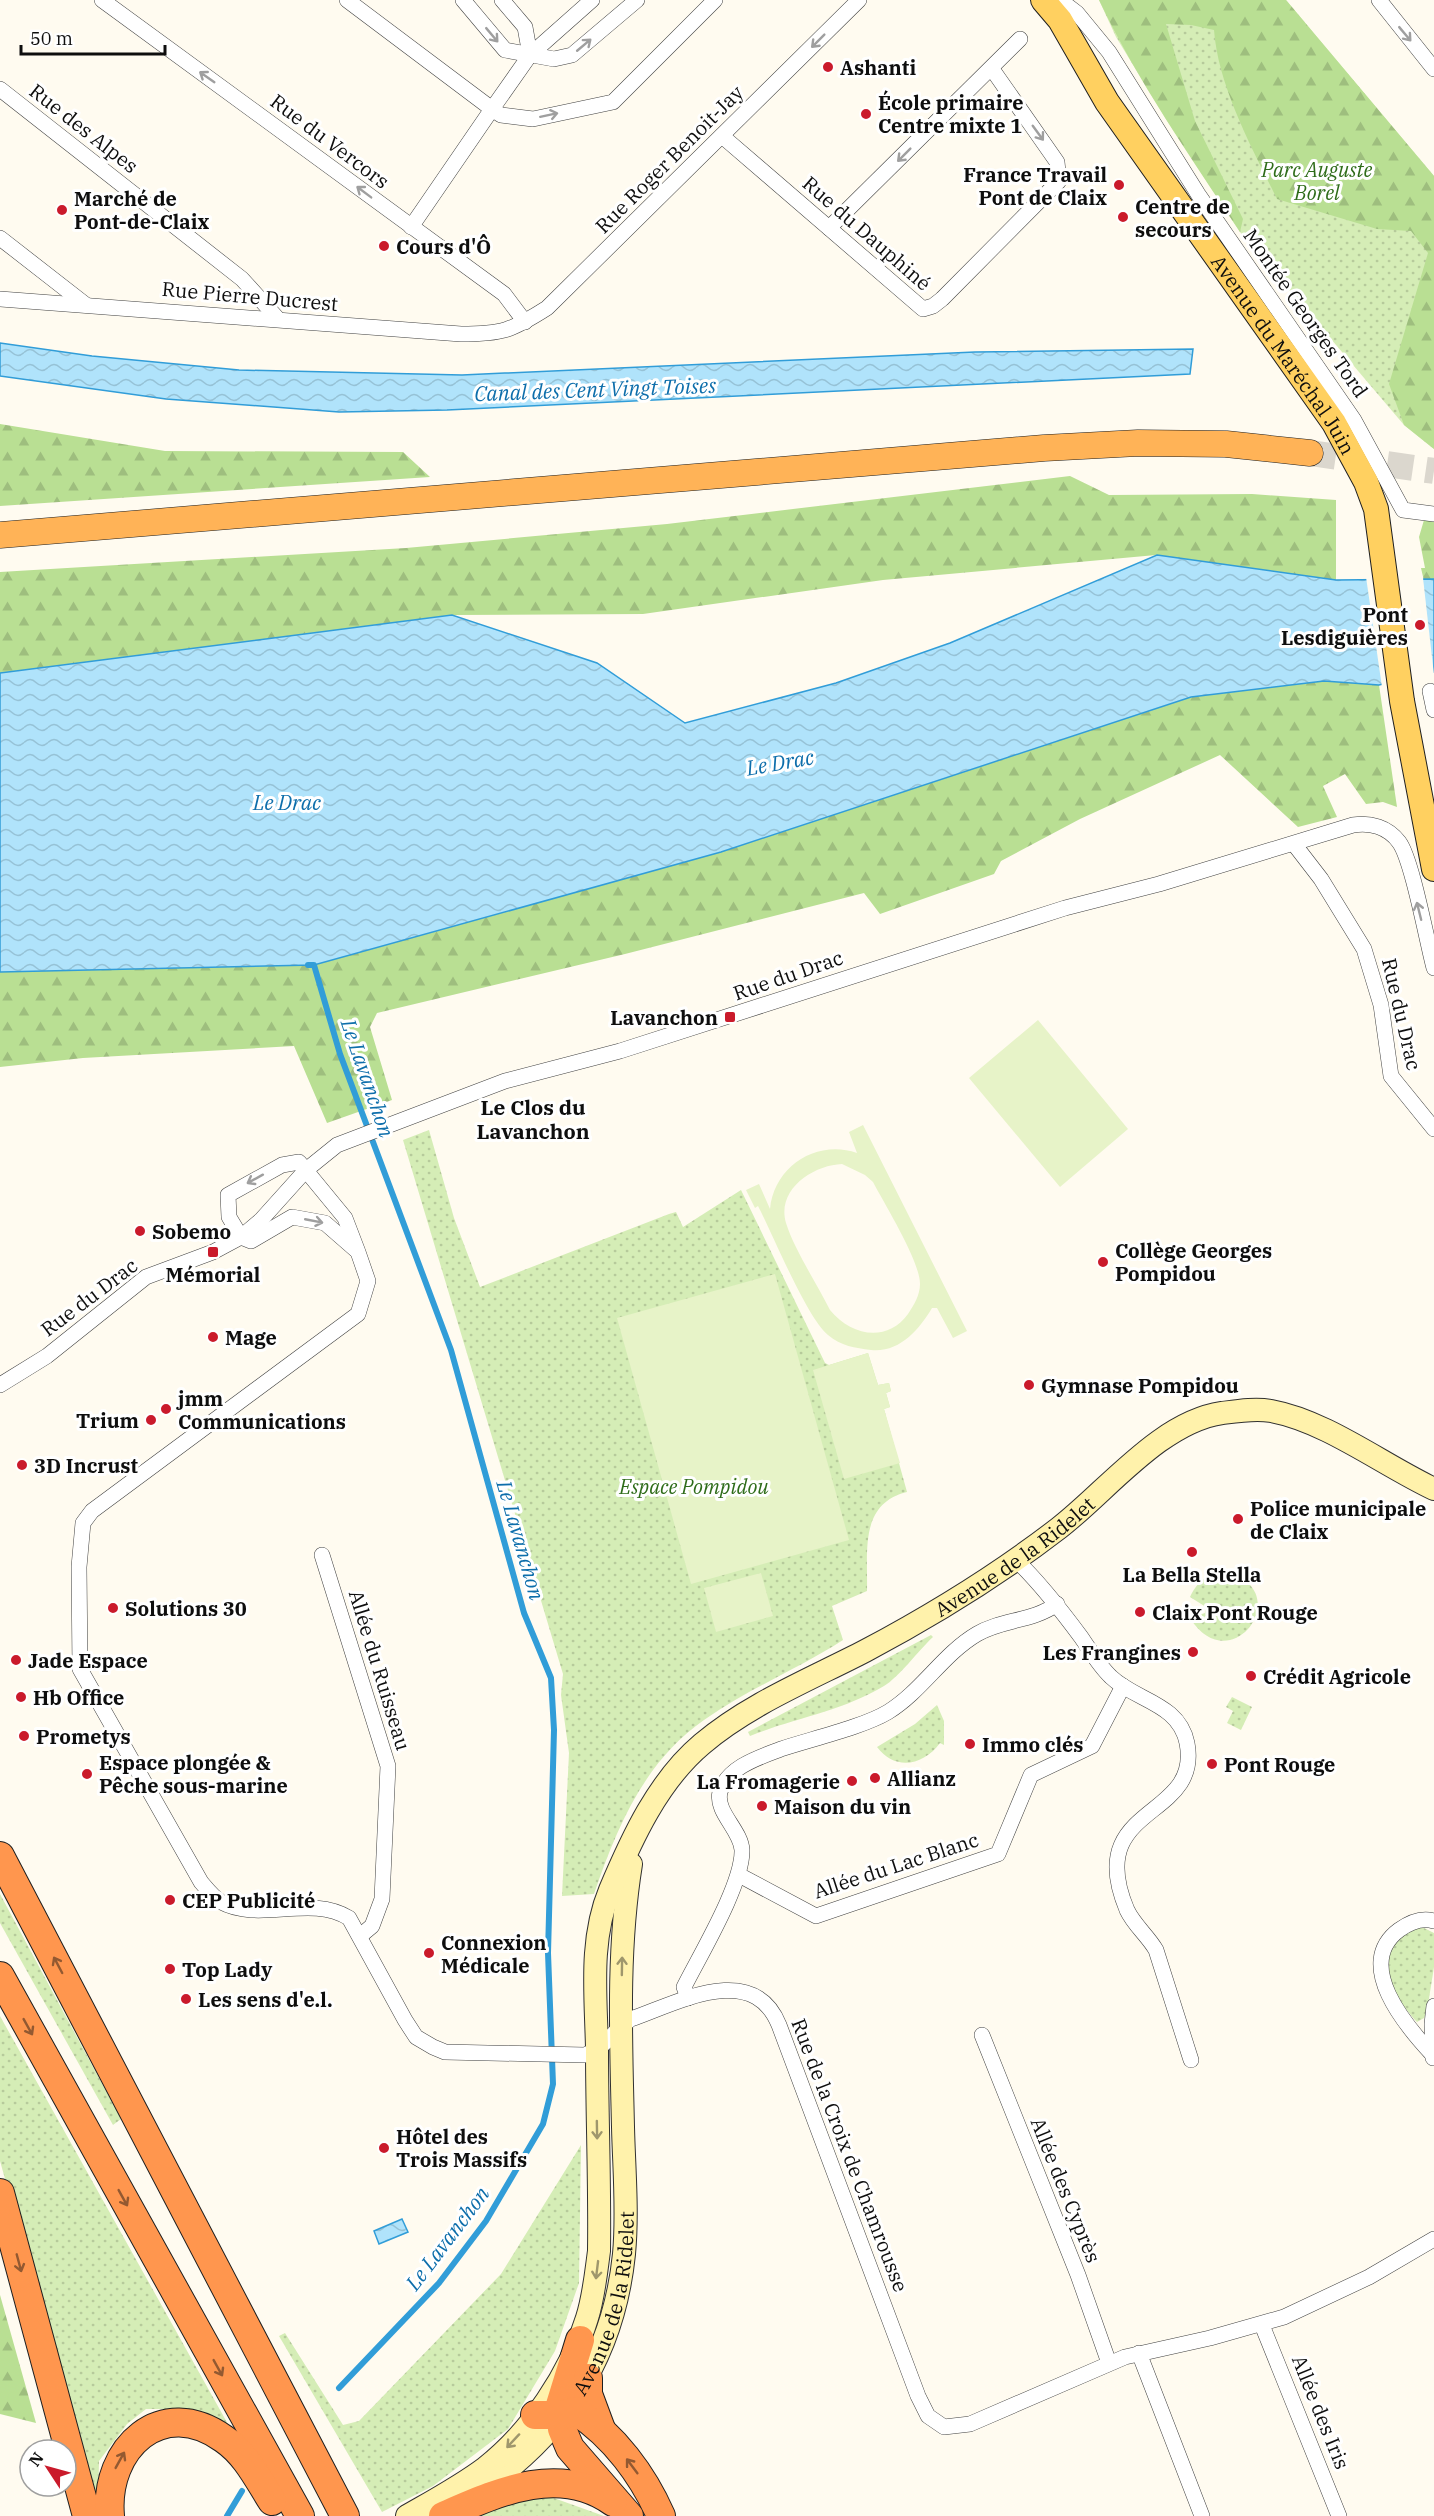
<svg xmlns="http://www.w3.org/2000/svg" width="1434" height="2516" font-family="'IBM Plex Serif',serif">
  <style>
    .grass { fill: url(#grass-dots) }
    .forest { fill: url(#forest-firs) }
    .pitch { fill: #e7f3c8; fill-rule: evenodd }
    .water { fill: url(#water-waves); stroke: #319dd8; stroke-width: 1.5 }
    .pier { fill: #fffbf0 }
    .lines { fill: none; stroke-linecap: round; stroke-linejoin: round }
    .stream { stroke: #319dd8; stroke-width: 6 }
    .trunk-tunnel { stroke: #dbd7ce; stroke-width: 26; stroke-dasharray: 26 13; stroke-linecap: butt }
    .minor-casing { stroke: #414141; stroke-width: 16 }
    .secondary-casing { stroke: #303030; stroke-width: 24 }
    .primary-casing { stroke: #1f1f1f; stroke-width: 26 }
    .trunk-casing { stroke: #1f1f1f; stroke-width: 27 }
    .motorway-casing { stroke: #1f1f1f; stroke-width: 30 }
    .minor { stroke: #fff; stroke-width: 15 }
    .secondary { stroke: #fff2ab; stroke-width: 22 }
    .primary { stroke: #ffd060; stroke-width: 24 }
    .trunk { stroke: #ffb357; stroke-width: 26 }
    .motorway { stroke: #ff964e; stroke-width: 28 }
    .oneway { stroke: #9f9f9f }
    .oneway2 { stroke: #935931 }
    .oneway3 { stroke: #9f976c }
    .poi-dot { fill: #ca1a2b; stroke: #fff; stroke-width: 2 }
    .labels { text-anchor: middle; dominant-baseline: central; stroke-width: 6; stroke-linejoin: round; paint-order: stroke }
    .poi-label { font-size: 20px; font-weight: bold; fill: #0e0e0e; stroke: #fff; text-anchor: start }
    .street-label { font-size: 20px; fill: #0e0e0e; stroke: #fff }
    .park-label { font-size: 20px; font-style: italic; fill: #2e6c19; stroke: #fff }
    .water-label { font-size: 21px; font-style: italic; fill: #0d6eab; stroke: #fff }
    .neighbourhood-label { font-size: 21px; font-weight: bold; fill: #0e0e0e; stroke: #fff }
  </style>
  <defs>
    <pattern id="grass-dots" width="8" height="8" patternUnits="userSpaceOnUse" patternTransform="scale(1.5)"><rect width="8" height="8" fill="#d5edb6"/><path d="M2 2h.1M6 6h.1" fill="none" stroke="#b6ca9b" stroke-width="1.8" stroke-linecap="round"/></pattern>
    <pattern id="forest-firs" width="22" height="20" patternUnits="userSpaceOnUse" patternTransform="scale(1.5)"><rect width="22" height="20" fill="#b9df93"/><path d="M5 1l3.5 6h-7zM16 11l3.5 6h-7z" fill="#9ebe7e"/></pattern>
    <pattern id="water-waves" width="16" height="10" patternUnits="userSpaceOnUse" patternTransform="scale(1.5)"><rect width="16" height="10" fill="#b0e3fb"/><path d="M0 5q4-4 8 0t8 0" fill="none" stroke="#96c2d6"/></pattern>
  </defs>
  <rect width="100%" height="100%" fill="#fffbf0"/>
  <g class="grass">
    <path d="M 1099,0 L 1286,0 L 1434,176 L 1434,449 L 1404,425 L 1240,232 L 1166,119 L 1116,37 Z"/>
    <path d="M 429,1130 L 454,1218 L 480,1287 L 669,1214 L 676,1212 L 683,1227 L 741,1190 L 825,1363 L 829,1365 L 868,1353 L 878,1385 L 889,1383 L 891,1391 L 886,1393 L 890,1407 L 884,1409 L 907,1492 C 859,1504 868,1551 867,1591 L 832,1606 L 843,1640 C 798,1669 748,1689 704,1720 C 644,1762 617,1827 594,1894 L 562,1896 L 569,1753 L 561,1695 L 563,1674 L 403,1140 Z"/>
    <path d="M 1228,1572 C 1297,1593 1230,1682 1190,1618 L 1205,1613 L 1206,1607 L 1190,1597 C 1198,1580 1209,1573 1228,1572 Z"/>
    <path d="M 931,1635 L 933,1637 C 919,1650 898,1678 884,1686 C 843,1711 794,1718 750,1736 L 748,1732 Z"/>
    <path d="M 1232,1697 L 1252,1707 L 1241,1730 L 1227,1723 L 1233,1711 L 1226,1707 Z"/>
    <path d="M 937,1705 L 944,1721 L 944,1745 L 940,1743 C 923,1766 895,1771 877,1747 L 915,1724 Z"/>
    <path d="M 0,1894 L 121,2119 L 113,2125 L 0,1923 Z"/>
    <path d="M 1422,1927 L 1434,1933 L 1434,1967 L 1427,2011 L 1424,2018 L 1417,2022 C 1388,1992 1368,1942 1422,1927 Z"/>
    <path d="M 0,2016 L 229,2426 L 216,2421 L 165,2409 L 146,2409 L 127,2424 L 99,2461 L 98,2509 L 0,2161 Z"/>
    <path d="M 581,2145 L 579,2283 L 555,2351 L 508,2429 L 433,2486 L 382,2512 L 279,2336 L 285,2333 L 343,2425 L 359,2421 L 501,2274 Z"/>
    <path d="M 537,2492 L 604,2516 L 477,2516 Z"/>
  </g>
  <g class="forest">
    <path d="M 1099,0 L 1286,0 L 1434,176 L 1434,449 L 1404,425 L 1389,384 L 1428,253 L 1411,231 L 1377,229 L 1277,199 C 1252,148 1218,86 1214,30 L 1191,25 L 1166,24 L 1195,121 L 1243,219 L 1240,232 C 1190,156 1138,82 1099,0 Z"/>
    <path d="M 0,424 L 165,451 L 403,452 L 430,477 L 0,506 Z"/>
    <path d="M 1070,476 L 1109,495 L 1252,494 L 1336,500 L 1336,580 L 1156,555 L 883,580 L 643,614 L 452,615 L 0,673 L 0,572 L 406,548 L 667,524 Z"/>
    <path d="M 1424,520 L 1434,521 L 1434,579 L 1424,581 L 1421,568 L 1425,568 L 1419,537 Z"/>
    <path d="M 1324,681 L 1379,685 L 1397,807 L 1383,802 L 1366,804 L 1345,774 L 1323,786 L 1337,817 L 1298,827 L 1220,755 L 1080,819 L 1001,861 L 994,874 L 880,914 L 864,893 L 625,954 L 377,1013 L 370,1027 L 392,1100 L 327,1123 L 294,1046 L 83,1058 L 0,1067 L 0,972 L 314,965 L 721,852 L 1191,697 Z"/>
    <path d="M 0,2295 L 36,2423 L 0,2414 Z"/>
  </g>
  <g class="pitch">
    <path d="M 1038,1020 L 1128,1129 L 1060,1187 L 969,1078 Z"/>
    <path d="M 863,1125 L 967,1331 L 953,1338 L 937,1308 L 932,1308 C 919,1330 899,1353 871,1350 C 855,1348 841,1346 828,1335 C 807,1318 773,1235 758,1206 L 755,1208 L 746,1190 L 759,1184 L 770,1209 C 774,1167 816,1139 857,1153 L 849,1132 ZM 842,1164 L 865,1175 L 873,1182 C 885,1205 920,1261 920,1284 C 920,1295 914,1305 908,1314 C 887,1343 851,1336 830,1310 C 817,1284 794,1249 786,1223 C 776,1189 814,1165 842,1164 Z"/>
    <path d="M 775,1274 L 849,1540 L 691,1584 L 617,1318 Z"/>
    <path d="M 868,1353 L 878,1385 L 889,1383 L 891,1391 L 886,1393 L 890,1407 L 884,1409 L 900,1463 L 844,1479 L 813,1370 Z"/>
    <path d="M 761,1573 L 773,1616 L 716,1632 L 704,1588 Z"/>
  </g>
  <g class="water">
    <path d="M 0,343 L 92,356 L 239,370 L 462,375 L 975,352 L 1193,349 L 1190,374 L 447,410 L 339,412 L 166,399 L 0,376 Z"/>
    <path d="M 1157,555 L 1336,580 L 1434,579 L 1434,672 L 1379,685 L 1324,681 L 1191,697 L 721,852 L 314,965 L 0,972 L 0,673 L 452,615 L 597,663 L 685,723 L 836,683 L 950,643 Z"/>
    <path d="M 402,2219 L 408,2232 L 379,2244 L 374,2231 Z"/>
  </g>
  <path class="pier" d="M 1366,577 L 1423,578 L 1434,675 L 1382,687 Z"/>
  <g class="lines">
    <g class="stream">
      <path d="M 308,965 L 314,965 L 340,1054 L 451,1350 L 524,1613 L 551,1678 L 554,1730 L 548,1953 L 553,2084 L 543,2124 L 486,2221 L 439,2283 L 339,2388"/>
      <path d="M 227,2516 L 242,2491"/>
    </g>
    <path class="trunk-tunnel" d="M 1310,453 L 1434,471"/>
    <defs>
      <g id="minor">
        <path d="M 102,0 L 504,294 L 525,322"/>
        <path d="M 347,0 L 492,109 L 411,227"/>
        <path d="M 463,0 L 505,50 L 554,59 L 572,55 L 637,0"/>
        <path d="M 502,0 L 525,27 L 530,55"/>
        <path d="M 592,0 L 530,55 L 492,109 L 501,115 L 533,119 L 613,102 L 715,0"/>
        <path d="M 1060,0 L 1077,13 L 1109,52 L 1198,194 L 1354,420 L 1403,510 L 1434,514"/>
        <path d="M 1379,0 L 1434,69"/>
        <path d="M 0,89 L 242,279 L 278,319"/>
        <path d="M 722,136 L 923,309 L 933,306 L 942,299 L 1059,181 L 1057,162 L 992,69"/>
        <path d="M 829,228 L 1020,39"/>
        <path d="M 0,238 L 86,305"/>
        <path d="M 0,299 L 461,334 C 502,334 511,331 547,308 L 859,0"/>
        <path d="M 1430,691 L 1434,710"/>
        <path d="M 1294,844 L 1321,879 L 1364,949 L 1381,1005 L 1391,1076 L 1434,1129"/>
        <path d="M 241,1237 L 229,1217 L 228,1195 L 282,1165 L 299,1162 L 345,1218 L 358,1252 L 368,1281 L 358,1314 L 92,1511 L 83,1523 L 79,1567 L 80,1669 L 201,1882 C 207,1889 213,1897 221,1902 C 260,1923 310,1894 349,1918 L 405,2020 L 416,2037 L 433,2047 L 445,2052 L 585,2055 C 609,2046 610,2032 631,2019 C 675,2004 753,1960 779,2025 L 918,2396 L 928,2416 L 944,2427 L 970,2424 L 1125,2357 L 1210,2338 L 1284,2317 L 1369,2277 L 1434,2239"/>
        <path d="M 241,1237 L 251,1241 L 292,1217 L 325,1223 L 356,1250"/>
        <path d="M 0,1385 L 47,1356 L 146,1277 L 213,1252 L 241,1237 L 261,1220 L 306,1170 L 337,1145 L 505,1081 L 620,1051 L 1065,908 L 1159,884 L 1353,825 C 1370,822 1388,827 1399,842 C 1412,859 1427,942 1434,968"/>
        <path d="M 322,1555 L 388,1766 L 382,1899 L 372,1926 L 360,1936"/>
        <path d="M 1016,1560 C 1040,1583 1061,1610 1081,1637 C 1090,1650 1099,1666 1111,1677 C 1136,1701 1179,1703 1187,1743 C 1202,1821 1082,1803 1127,1910 C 1134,1925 1148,1936 1156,1950 L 1191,2060"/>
        <path d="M 739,1875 L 816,1916 L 998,1854 L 1031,1775 L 1092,1746 L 1123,1686"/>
        <path d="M 688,1998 L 684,1987 C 700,1955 743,1884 742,1850 C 741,1830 715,1812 720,1792 C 727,1767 760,1757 781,1749 C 811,1739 863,1727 888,1712 C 922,1691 943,1654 977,1634 C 1002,1619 1032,1622 1057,1604"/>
        <path d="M 982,2035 L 1078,2275 L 1109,2363"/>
        <path d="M 1432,2054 C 1406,2026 1353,1964 1399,1930 C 1410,1922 1421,1917 1434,1921"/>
        <path d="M 1433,2058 L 1432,2024 L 1434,2006"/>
        <path d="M 1262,2325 L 1339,2516"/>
        <path d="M 1139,2353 L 1202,2516"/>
      </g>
      <g id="secondary">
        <path id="s1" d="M 470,2497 C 559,2439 613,2362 624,2254 C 628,2212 624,2169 623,2127 C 621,2039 617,1951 631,1864"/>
        <path id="s2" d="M 407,2516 C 433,2501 461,2486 485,2468 C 531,2432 570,2374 587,2318 C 594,2296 596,2273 599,2251 C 600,2183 597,2116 597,2049 C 596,1996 589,1940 610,1890 C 632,1838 658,1781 702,1744 C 749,1704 811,1679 865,1651 C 933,1615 998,1575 1059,1528 C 1107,1491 1160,1422 1222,1413 C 1237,1411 1256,1408 1271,1411 C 1326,1421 1383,1465 1434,1489"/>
      </g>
      <g id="primary">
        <path id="s3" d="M 1043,0 L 1060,20 L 1107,102 L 1334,423 L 1366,482 L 1376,509 L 1402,701 L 1434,869"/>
      </g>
      <path id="trunk" d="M 0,535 L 1044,448 L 1138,443 L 1226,444 L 1310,453"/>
      <g id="motorway">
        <path d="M 0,1856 L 345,2516"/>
        <path d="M 0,1976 L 300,2516"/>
        <path d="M 0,2193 L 87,2516"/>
        <path d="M 580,2340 L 560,2405 L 562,2429 L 570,2448 L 629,2516"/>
        <path d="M 588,2378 L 588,2394 L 601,2429"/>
        <path d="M 535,2415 L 562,2415 L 576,2411 C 614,2436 643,2475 661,2516"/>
        <path d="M 110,2516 C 104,2448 162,2394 224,2439 C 246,2454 258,2479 272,2501"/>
        <path d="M 443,2516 C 496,2493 559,2463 613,2502"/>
      </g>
    </defs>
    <use href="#minor" class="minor-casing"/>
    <use href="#secondary" class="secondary-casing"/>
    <use href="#primary" class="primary-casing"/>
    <use href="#trunk" class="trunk-casing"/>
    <use href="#motorway" class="motorway-casing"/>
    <use href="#minor" class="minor"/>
    <use href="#secondary" class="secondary"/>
    <use href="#primary" class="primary"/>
    <use href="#trunk" class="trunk"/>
    <use href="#motorway" class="motorway"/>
  </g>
  <defs><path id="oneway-shaft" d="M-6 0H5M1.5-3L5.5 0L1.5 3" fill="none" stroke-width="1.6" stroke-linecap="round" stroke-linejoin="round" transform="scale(1.5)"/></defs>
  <g class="oneway">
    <use href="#oneway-shaft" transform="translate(1405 34) rotate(50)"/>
    <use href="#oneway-shaft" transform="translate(492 35) rotate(50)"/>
    <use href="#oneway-shaft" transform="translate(818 41) rotate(135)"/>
    <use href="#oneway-shaft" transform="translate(584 45) rotate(-40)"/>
    <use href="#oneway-shaft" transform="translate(207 77) rotate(-145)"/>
    <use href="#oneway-shaft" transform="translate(549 115) rotate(-12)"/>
    <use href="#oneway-shaft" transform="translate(1038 133) rotate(54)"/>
    <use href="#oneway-shaft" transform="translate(904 155) rotate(135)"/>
    <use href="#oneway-shaft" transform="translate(364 192) rotate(-143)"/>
    <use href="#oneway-shaft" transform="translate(1419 911) rotate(-104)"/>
    <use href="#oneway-shaft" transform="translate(255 1179) rotate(151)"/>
    <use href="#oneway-shaft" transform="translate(314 1221) rotate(11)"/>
  </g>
  <g class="oneway2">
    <use href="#oneway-shaft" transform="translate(58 1965) rotate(-118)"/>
    <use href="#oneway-shaft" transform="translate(28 2027) rotate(61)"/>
    <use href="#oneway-shaft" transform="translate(123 2198) rotate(61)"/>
    <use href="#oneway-shaft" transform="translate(19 2263) rotate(75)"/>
    <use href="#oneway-shaft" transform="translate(218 2368) rotate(61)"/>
    <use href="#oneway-shaft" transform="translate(120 2460) rotate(-61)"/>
    <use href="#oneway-shaft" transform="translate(632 2466) rotate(-127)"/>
  </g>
  <g class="oneway3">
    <use href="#oneway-shaft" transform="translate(622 1966) rotate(-89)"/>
    <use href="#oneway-shaft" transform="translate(597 2130) rotate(89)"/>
    <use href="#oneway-shaft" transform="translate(597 2270) rotate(97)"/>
    <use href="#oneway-shaft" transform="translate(513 2441) rotate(133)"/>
  </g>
  <g class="poi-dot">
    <circle cx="828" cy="67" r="6"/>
    <circle cx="866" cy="114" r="6"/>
    <circle cx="1119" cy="185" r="6"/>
    <circle cx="62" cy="210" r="6"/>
    <circle cx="1123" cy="217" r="6"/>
    <circle cx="384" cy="246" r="6"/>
    <circle cx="1420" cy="625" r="6"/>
    <rect x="724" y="1011" width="12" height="12" rx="3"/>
    <circle cx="140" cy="1231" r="6"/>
    <rect x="207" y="1246" width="12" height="12" rx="3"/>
    <circle cx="1103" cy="1262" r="6"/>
    <circle cx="213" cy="1337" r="6"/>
    <circle cx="1029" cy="1385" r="6"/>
    <circle cx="166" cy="1409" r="6"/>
    <circle cx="151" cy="1420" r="6"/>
    <circle cx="22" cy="1465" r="6"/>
    <circle cx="1238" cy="1519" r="6"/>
    <circle cx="1192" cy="1552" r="6"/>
    <circle cx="113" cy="1608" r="6"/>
    <circle cx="1140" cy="1612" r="6"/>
    <circle cx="1193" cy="1652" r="6"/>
    <circle cx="16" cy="1660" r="6"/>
    <circle cx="1251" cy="1676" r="6"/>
    <circle cx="21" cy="1697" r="6"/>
    <circle cx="24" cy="1736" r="6"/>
    <circle cx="970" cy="1744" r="6"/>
    <circle cx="1212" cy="1764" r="6"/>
    <circle cx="87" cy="1774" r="6"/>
    <circle cx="875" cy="1778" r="6"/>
    <circle cx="852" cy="1781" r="6"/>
    <circle cx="762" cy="1806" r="6"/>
    <circle cx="170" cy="1900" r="6"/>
    <circle cx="429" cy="1953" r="6"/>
    <circle cx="170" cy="1969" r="6"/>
    <circle cx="186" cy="1999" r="6"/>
    <circle cx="384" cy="2148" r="6"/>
  </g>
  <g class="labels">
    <g class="poi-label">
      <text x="840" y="67">Ashanti</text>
      <text x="878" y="102">École primaire<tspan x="878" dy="23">Centre mixte 1</tspan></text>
      <text x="1107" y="174" text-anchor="end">France Travail<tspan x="1107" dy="23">Pont de Claix</tspan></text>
      <text x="74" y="198">Marché de<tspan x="74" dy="23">Pont-de-Claix</tspan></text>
      <text x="1135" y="206">Centre de<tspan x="1135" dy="23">secours</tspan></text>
      <text x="396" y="246">Cours d'Ô</text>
      <text x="1408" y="614" text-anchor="end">Pont<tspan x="1408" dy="23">Lesdiguières</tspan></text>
      <text x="718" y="1017" text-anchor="end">Lavanchon</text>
      <text x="152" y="1231">Sobemo</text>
      <text x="1115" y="1250">Collège Georges<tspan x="1115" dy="23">Pompidou</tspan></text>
      <text x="213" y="1274" text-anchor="middle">Mémorial</text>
      <text x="225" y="1337">Mage</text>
      <text x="1041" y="1385">Gymnase Pompidou</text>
      <text x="178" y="1398">jmm<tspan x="178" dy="23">Communications</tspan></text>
      <text x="139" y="1420" text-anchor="end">Trium</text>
      <text x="34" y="1465">3D Incrust</text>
      <text x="1250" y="1508">Police municipale<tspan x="1250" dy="23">de Claix</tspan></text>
      <text x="1192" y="1574" text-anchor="middle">La Bella Stella</text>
      <text x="125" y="1608">Solutions 30</text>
      <text x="1152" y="1612">Claix Pont Rouge</text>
      <text x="1181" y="1652" text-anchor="end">Les Frangines</text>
      <text x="28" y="1660">Jade Espace</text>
      <text x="1263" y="1676">Crédit Agricole</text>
      <text x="33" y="1697">Hb Office</text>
      <text x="36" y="1736">Prometys</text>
      <text x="982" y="1744">Immo clés</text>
      <text x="99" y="1762">Espace plongée &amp;<tspan x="99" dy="23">Pêche sous-marine</tspan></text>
      <text x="1224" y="1764">Pont Rouge</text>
      <text x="887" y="1778">Allianz</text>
      <text x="840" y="1781" text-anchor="end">La Fromagerie</text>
      <text x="774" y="1806">Maison du vin</text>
      <text x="182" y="1900">CEP Publicité</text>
      <text x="441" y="1942">Connexion<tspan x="441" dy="23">Médicale</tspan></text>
      <text x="182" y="1969">Top Lady</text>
      <text x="198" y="1999">Les sens d'e.l.</text>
      <text x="396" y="2136">Hôtel des<tspan x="396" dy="23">Trois Massifs</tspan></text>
    </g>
    <g class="street-label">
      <text transform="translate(84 128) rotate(38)">Rue des Alpes</text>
      <text transform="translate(330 141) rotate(37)">Rue du Vercors</text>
      <text transform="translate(669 159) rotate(-45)">Rue Roger Benoit-Jay</text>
      <text transform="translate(867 233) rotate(41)">Rue du Dauphiné</text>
      <text transform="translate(250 296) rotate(5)">Rue Pierre Ducrest</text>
      <text transform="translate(1306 313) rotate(55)">Montée Georges Tord</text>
      <text stroke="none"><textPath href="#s3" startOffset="429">Avenue du Maréchal Juin</textPath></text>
      <text transform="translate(788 975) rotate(-19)">Rue du Drac</text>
      <text transform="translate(1402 1014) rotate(77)">Rue du Drac</text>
      <text transform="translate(89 1297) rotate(-37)">Rue du Drac</text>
      <text stroke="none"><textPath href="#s2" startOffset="1246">Avenue de la Ridelet</textPath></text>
      <text transform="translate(380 1670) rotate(73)">Allée du Ruisseau</text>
      <text transform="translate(896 1865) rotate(-18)">Allée du Lac Blanc</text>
      <text transform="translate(850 2155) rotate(69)">Rue de la Croix de Chamrousse</text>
      <text transform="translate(1066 2190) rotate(68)">Allée des Cyprès</text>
      <text stroke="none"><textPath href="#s1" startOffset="246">Avenue de la Ridelet</textPath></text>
      <text transform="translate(1321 2412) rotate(68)">Allée des Iris</text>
    </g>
    <g class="park-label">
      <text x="1317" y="169">Parc Auguste<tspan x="1317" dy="23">Borel</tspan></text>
      <text x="694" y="1486">Espace Pompidou</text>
    </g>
    <g class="water-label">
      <text transform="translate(595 389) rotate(-2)">Canal des Cent Vingt Toises</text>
      <text transform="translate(780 762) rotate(-10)">Le Drac</text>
      <text x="287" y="802">Le Drac</text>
      <text transform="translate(368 1078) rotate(71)">Le Lavanchon</text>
      <text transform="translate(521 1540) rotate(74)">Le Lavanchon</text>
      <text transform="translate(447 2238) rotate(-53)">Le Lavanchon</text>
    </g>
    <g class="neighbourhood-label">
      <text x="533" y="1107">Le Clos du<tspan x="533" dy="24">Lavanchon</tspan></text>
    </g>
  </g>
  <g transform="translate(48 2468) rotate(306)"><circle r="28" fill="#ffffff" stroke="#9f9f9f" stroke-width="1.5"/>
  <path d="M0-4.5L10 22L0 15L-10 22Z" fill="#ca1a2b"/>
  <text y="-9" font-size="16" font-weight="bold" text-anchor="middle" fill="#0e0e0e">N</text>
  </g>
  <path d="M21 45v9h144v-9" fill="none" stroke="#0e0e0e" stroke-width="3"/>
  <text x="30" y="45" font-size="18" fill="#0e0e0e" stroke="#ffffff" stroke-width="4.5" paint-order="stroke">50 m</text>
</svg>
